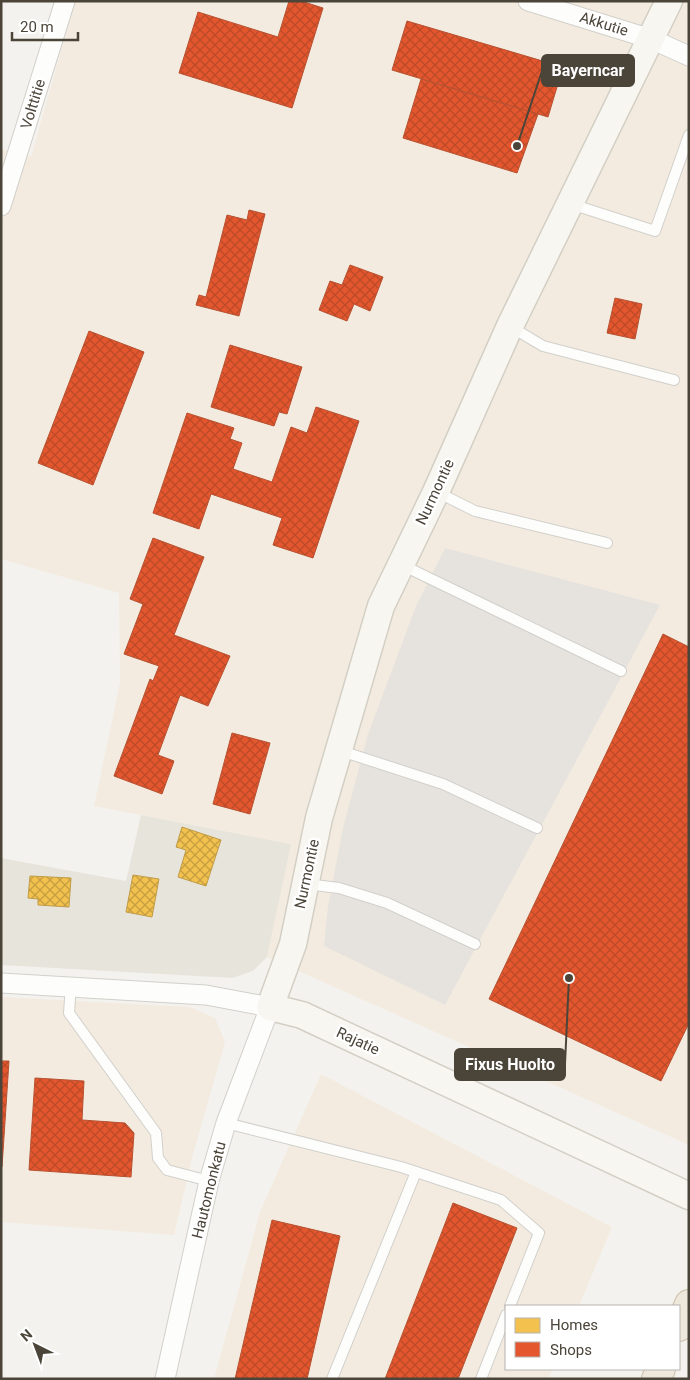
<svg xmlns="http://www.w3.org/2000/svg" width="690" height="1380" font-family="Roboto,sans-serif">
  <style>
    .residential { fill: #e7e4dc }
    .commercial { fill: #f3ebdf }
    .parking { fill: #e6e3df }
    .homes { fill: url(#homes-cross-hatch); stroke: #c09c48 }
    .shops { fill: url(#shops-cross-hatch); stroke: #b65131 }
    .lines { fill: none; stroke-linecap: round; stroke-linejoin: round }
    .lane-casing { stroke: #d2d0cb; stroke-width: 12 }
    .street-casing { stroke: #d2d0cb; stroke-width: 21 }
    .secondary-casing { stroke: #d3cfc5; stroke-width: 29 }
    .highway-casing { stroke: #ccbfa9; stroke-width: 30 }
    .lane { stroke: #fdfdfc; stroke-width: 10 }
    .street { stroke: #fdfdfc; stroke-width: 19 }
    .secondary { stroke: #f7f6f1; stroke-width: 26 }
    .highway { stroke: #ede8db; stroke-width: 28 }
    .labels { text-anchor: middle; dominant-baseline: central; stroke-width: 5; stroke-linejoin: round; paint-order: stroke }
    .street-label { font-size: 15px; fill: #4b4439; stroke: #fff }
    .leader { fill: none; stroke: #4b4439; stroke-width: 2 }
    .callout-dot { fill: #4b4439; stroke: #fff; stroke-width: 2 }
    .callout { fill: #4b4439; stroke: #4b4439; stroke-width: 2 }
    .callout-label { font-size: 16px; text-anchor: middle; font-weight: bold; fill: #fff }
  </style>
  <defs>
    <pattern id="homes-cross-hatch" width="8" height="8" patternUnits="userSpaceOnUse" patternTransform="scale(1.25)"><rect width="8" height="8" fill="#f2c14e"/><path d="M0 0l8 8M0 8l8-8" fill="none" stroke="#c69e42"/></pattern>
    <pattern id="shops-cross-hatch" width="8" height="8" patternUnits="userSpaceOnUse" patternTransform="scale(1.25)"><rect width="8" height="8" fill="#e4572e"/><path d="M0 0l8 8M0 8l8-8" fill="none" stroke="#bb4a28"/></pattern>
  </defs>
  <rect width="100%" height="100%" fill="#f4f2ee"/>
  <path class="residential" d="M 141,815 L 292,844 L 267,957 L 253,971 L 232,978 L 1,965 L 1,858 L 126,881 Z"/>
  <g class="commercial">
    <path d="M 75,1 L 689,1 L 689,1145 L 267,957 L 291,844 L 94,806 L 120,683 L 119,593 L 1,559 L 1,149 L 31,157 Z"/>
    <path d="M 1,997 L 190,1007 L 215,1018 L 225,1042 L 193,1154 L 174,1235 L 1,1222 Z"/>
    <path d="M 321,1074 L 612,1227 L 579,1306 L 506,1306 L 506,1369 L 553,1369 L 548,1379 L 214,1379 L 260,1212 Z"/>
  </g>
  <path class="parking" d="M 445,548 L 660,605 L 445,1005 L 324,946 L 328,906 L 343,828 L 368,734 L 416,606 Z"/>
  <g class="homes">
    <path d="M 182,827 L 221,840 L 206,886 L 178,877 L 186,850 L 176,847 Z"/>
    <path d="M 133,875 L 159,879 L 152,917 L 126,912 Z"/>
    <path d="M 30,876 L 71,878 L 69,907 L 38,905 L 38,899 L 28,898 Z"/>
  </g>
  <g class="shops">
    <path d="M 289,1 L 301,1 L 323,8 L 292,108 L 179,73 L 198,12 L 278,37 Z"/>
    <path d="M 407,21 L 563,67 L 548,117 L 392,70 Z"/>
    <path d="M 421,79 L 538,114 L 517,173 L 403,138 Z"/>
    <path d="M 249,210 L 265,214 L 239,316 L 196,305 L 199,295 L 206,297 L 227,215 L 247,220 Z"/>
    <path d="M 350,265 L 383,277 L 370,311 L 354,304 L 347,321 L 319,310 L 330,281 L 342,285 Z"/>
    <path d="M 615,298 L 642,304 L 635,339 L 607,333 Z"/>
    <path d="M 89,331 L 144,352 L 93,485 L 38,463 Z"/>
    <path d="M 230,345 L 302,367 L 287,414 L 279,412 L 274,426 L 211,407 Z"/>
    <path d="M 316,407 L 359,421 L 313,558 L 273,545 L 282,518 L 211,494 L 199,529 L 153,513 L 187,413 L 234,428 L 230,439 L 242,443 L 233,469 L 272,482 L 291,427 L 307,433 Z"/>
    <path d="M 153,538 L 204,557 L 174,635 L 230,656 L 208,706 L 180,695 L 158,755 L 174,761 L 162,794 L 114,776 L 150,679 L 153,681 L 159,666 L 124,654 L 143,604 L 130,599 Z"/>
    <path d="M 663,634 L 689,647 L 689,1023 L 661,1081 L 489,999 Z"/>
    <path d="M 232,733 L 270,743 L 250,814 L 213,804 Z"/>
    <path d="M 1,1061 L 9,1061 L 2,1167 L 1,1167 Z"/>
    <path d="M 35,1078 L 84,1081 L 82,1120 L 125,1123 L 134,1133 L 131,1177 L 29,1170 Z"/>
    <path d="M 453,1203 L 517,1228 L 458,1379 L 385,1379 Z"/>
    <path d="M 272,1220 L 340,1236 L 307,1379 L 235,1379 Z"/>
  </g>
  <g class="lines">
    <defs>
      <g id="lane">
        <path d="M 571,204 L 655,231 L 689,135"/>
        <path d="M 511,327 L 543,346 L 674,380"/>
        <path d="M 437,492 L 475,511 L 607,543"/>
        <path d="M 402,565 L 621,671"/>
        <path d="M 338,750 L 443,784 L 537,828"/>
        <path d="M 306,884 L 339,888 L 387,903 L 475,944"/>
        <path d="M 71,985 L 69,1013 L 156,1133 L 158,1158 L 167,1170 L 209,1181"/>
        <path d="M 226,1123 L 401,1167 L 501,1200 L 539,1233 L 510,1306"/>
        <path d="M 332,1379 L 416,1172"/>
        <path d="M 481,1379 L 506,1315"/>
      </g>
      <g id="street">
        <path d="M 528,1 L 651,39 L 689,56"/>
        <path d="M 1,206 L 65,1"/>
        <path d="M 1,983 L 206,995 L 270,1007 L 226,1123 L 209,1181 L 165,1379"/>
      </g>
      <path id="secondary" d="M 669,1 L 510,326 L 436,492 L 381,606 L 319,818 L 293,944 L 270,1007 L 302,1015 L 689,1196"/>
      <g id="highway">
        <path d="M 679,1327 L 689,1304"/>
        <path d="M 656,1379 L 661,1369"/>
      </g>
    </defs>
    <use href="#lane" class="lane-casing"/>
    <use href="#street" class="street-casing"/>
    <use href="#secondary" class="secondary-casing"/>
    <use href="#highway" class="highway-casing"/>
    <use href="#lane" class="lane"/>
    <use href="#street" class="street"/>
    <use href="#secondary" class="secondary"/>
    <use href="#highway" class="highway"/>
  </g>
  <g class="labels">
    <g class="street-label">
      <text transform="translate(604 24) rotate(17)">Akkutie</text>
      <text transform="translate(33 104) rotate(-73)">Volttitie</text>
      <text transform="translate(435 492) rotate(-65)">Nurmontie</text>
      <text transform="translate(307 874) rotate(-78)">Nurmontie</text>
      <text transform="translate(358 1041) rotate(25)">Rajatie</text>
      <text transform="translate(209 1190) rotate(-76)">Hautomonkatu</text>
    </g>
  </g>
  <path class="leader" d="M517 146L542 71M569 978L565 1064"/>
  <g class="callout-dot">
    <circle cx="517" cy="146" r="5"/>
    <circle cx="569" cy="978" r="5"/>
  </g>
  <g class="callout">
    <rect x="542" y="55" width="92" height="31" rx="5"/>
    <rect x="455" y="1049" width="110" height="31" rx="5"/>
  </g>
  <g class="callout-label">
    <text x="588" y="76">Bayerncar</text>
    <text x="510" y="1070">Fixus Huolto</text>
  </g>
  <rect width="690" height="1380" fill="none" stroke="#4b4439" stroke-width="5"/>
  <rect x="505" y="1305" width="175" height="65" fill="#ffffff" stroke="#b7b4b0"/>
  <rect x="515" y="1318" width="25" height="15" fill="#f2c14e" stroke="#b7b4b0"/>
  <text x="550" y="1330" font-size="15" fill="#4b4439">Homes</text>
  <rect x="515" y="1342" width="25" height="15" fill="#e4572e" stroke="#b7b4b0"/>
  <text x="550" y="1355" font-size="15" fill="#4b4439">Shops</text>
  <g transform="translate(35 1345) rotate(318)" stroke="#ffffff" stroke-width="4" paint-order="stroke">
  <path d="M0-4L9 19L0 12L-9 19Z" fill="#4b4439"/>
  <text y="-8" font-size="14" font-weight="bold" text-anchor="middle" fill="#4b4439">N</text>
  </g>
  <path d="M12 32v8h66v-8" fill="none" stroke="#4b4439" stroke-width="2.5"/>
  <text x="20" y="32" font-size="15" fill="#4b4439" stroke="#ffffff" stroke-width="4" paint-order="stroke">20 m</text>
</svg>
